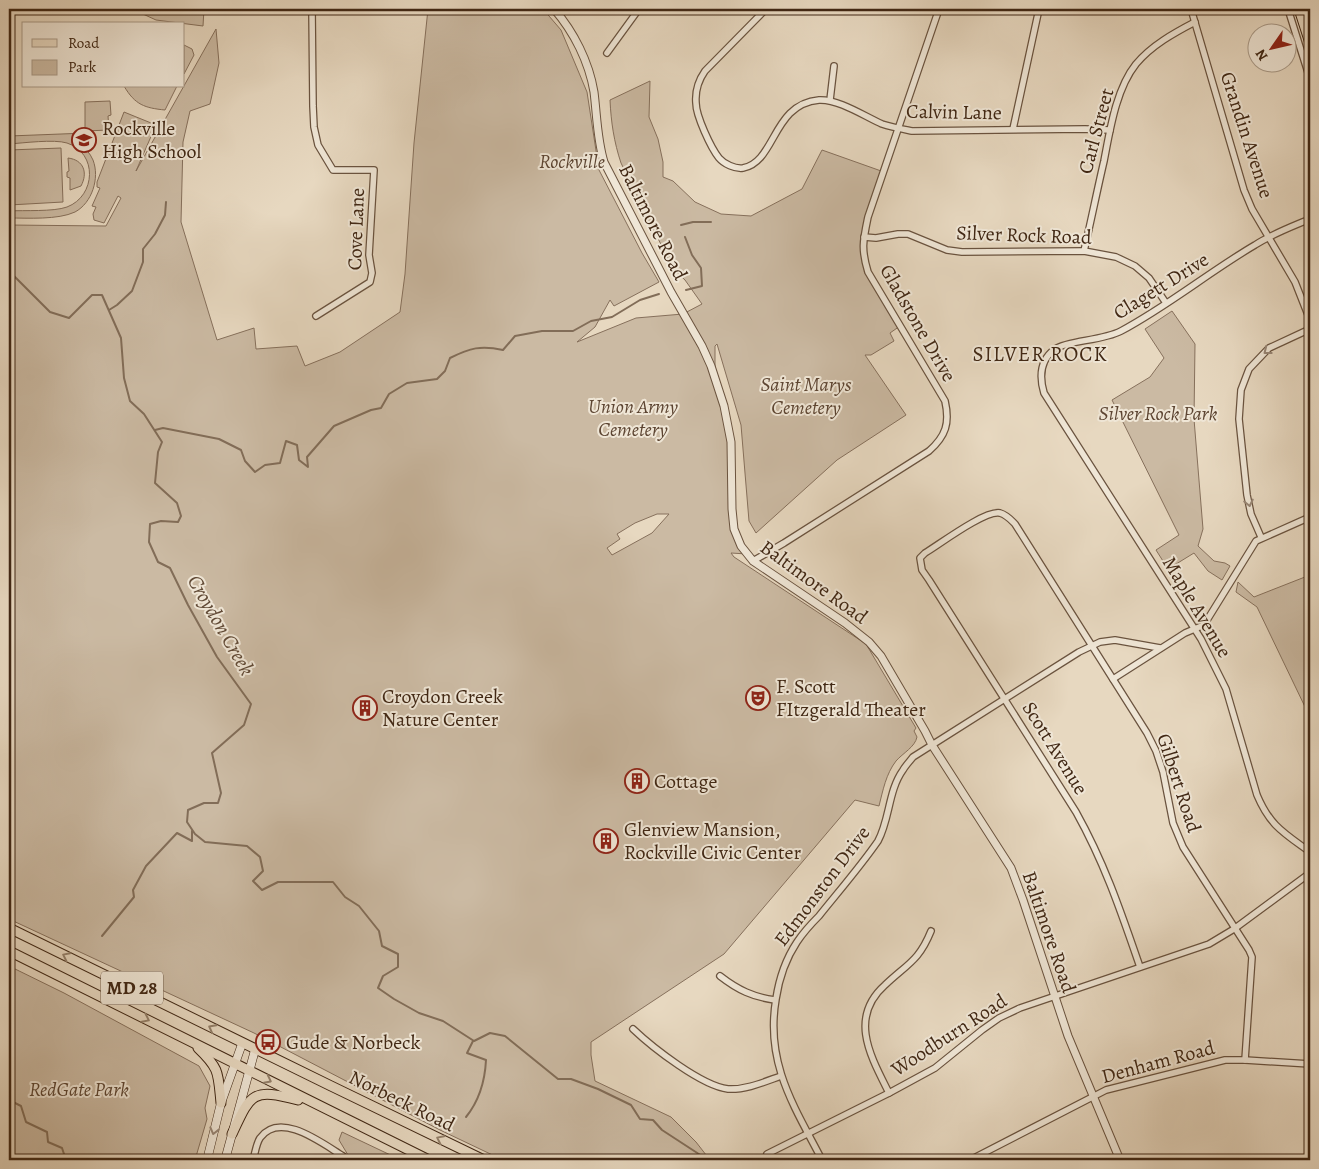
<svg xmlns="http://www.w3.org/2000/svg" width="1319" height="1169" font-family="Alegreya,serif">
  <style>
    .green { fill: #cbbaa3; stroke: #86705c; fill-rule: evenodd }
    .lines { fill: none; stroke-linecap: round; stroke-linejoin: round }
    .stream { stroke: #826d58; stroke-width: 2 }
    .minor-casing { stroke: #6a533f; stroke-width: 8 }
    .tertiary-casing { stroke: #6a533f; stroke-width: 9 }
    .secondary-casing { stroke: #402714; stroke-width: 9 }
    .primary-casing { stroke: #402714; stroke-width: 11 }
    .minor { stroke: #efe6d6; stroke-width: 5.5 }
    .tertiary { stroke: #efe6d6; stroke-width: 7 }
    .secondary { stroke: #efe6d6; stroke-width: 8 }
    .primary { stroke: #e7d8c0; stroke-width: 9 }
    .oneway { stroke: #988675 }
    .oneway2 { stroke: #94806a }
    .labels { text-anchor: middle; dominant-baseline: central; stroke-width: 4; stroke-linejoin: round; paint-order: stroke }
    .shield { fill: #efe6d6; stroke: #74604e; stroke-width: 1 }
    .shield-label { font-size: 19px; font-weight: bold; fill: #402714 }
    .street-label { font-size: 20px; fill: #402714; stroke: #efe6d6 }
    .poi-label { font-size: 20px; fill: #402714; stroke: #efe6d6; text-anchor: start }
    .park-label { font-size: 20px; font-style: italic; fill: #5c4431; stroke: #efe6d6 }
    .neighbourhood-label { font-size: 21px; letter-spacing: 1px; fill: #402714; stroke: #efe6d6 }
    .water-label { font-size: 21px; font-style: italic; fill: #614a36; stroke: #efe6d6 }
  </style>
  <rect width="100%" height="100%" fill="#e7d8c0"/>
  <filter id="stains"><feTurbulence type="fractalNoise" baseFrequency=".004" numOctaves="4"/><feColorMatrix values="0 0 0 0 .2 0 0 0 0 .09 0 0 0 0 .02 0 0 0 .5 -.17"/></filter>
  <radialGradient id="worn" r=".72"><stop offset=".6" stop-color="#630" stop-opacity="0"/><stop offset="1" stop-color="#630" stop-opacity=".3"/></radialGradient>
  <g class="green">
    <path d="M 132,9 L 204,9 L 203,26 L 156,20 Z"/>
    <path d="M 428,9 L 543,9 L 561,30 L 587,92 L 599,170 L 642,253 L 659,282 L 614,306 L 610,300 L 595,327 L 577,342 L 636,318 L 683,314 L 702,304 L 685,280 L 673,269 L 621,163 C 614,142 611,122 610,100 L 650,81 L 649,117 L 658,139 L 663,162 L 663,177 L 673,181 L 695,202 L 721,214 L 751,216 L 802,189 L 822,150 L 884,172 L 868,217 L 863,255 L 872,278 L 900,326 L 890,333 L 894,341 L 871,355 L 865,355 L 906,415 L 837,460 L 756,533 L 749,521 L 741,425 L 717,344 L 715,346 L 715,376 L 731,442 L 734,529 L 747,554 L 731,553 L 734,557 L 866,644 L 916,728 L 914,731 L 917,737 C 915,747 903,753 896,761 C 886,774 883,790 879,806 L 855,800 L 724,954 L 591,1042 L 591,1055 L 595,1081 L 671,1117 L 696,1142 L 710,1160 L 503,1160 L 440,1130 L 254,1033 L 9,919 L 9,225 L 106,226 L 121,198 L 118,196 L 104,223 L 94,220 L 93,214 L 96,207 L 92,206 L 100,188 L 97,187 L 97,182 L 124,112 L 156,125 L 136,171 L 216,29 L 219,63 L 210,104 L 190,111 L 183,142 L 181,222 L 217,340 L 254,328 L 256,349 L 297,346 L 305,366 L 340,352 L 400,312 L 405,274 L 414,143 ZM 657,514 L 669,514 L 652,533 L 612,555 L 607,548 L 620,539 L 617,534 L 635,523 Z"/>
    <path d="M 184,45 L 192,49 L 194,55 L 184,74 Z"/>
    <path d="M 124,86 L 177,86 L 165,110 C 145,108 135,105 124,86 Z"/>
    <path d="M 110,101 L 111,115 L 108,116 L 109,130 L 85,131 L 85,102 Z"/>
    <path d="M 87,133 L 87,141 L 79,142 C 85,148 90,153 93,160 C 100,178 92,203 75,212 C 58,220 28,218 9,218 L 9,211 C 24,210 53,212 67,207 C 96,196 98,153 67,143 C 54,139 23,143 9,144 L 9,136 Z"/>
    <path d="M 61,148 L 63,202 L 9,205 L 9,150 Z"/>
    <path d="M 68,158 C 84,160 88,173 81,186 L 70,190 L 70,178 L 67,177 L 67,172 L 69,171 Z"/>
    <path d="M 1172,311 L 1195,344 L 1194,419 L 1203,529 L 1198,546 L 1214,561 L 1225,563 L 1230,566 L 1222,580 L 1208,571 L 1194,553 L 1168,569 L 1156,550 L 1179,535 L 1112,400 L 1150,377 L 1164,358 L 1145,329 Z"/>
    <path d="M 1310,575 L 1310,710 L 1307,711 L 1257,607 L 1236,592 L 1238,582 L 1254,597 Z"/>
    <path d="M 9,966 L 64,993 L 199,1066 L 210,1086 L 205,1108 L 207,1119 L 195,1160 L 9,1160 Z"/>
    <path d="M 342,1132 L 401,1160 L 351,1160 L 339,1140 Z"/>
  </g>
  <g class="lines">
    <g class="stream">
      <path d="M 681,225 L 693,222 L 711,222"/>
      <path d="M 685,237 L 692,255 L 701,268 L 702,286 L 686,290"/>
      <path d="M 9,276 L 12,274 L 50,312 L 69,318 L 92,295 L 102,295 L 121,338 L 124,378 L 130,401 L 144,414 L 162,442 L 158,452 L 155,483 L 177,503 L 181,516 L 178,522 L 161,521 L 150,524 L 149,542 L 158,562 L 170,568 L 188,605 L 217,657 L 251,704 L 244,725 L 212,753 L 221,793 L 218,803 L 204,803 L 188,810 L 187,822 L 195,834 L 205,842 L 247,846 L 260,857 L 263,871 L 253,881 L 262,890 L 278,882 L 333,882 L 345,897 L 359,906 L 379,931 L 382,946 L 398,954 L 398,967 L 383,976 L 378,988 L 394,999 L 419,1013 L 443,1021 L 474,1041 L 490,1033 L 505,1036 L 558,1079 L 571,1079 L 598,1089 L 631,1105 L 640,1119 L 653,1120 L 662,1130 L 708,1160"/>
      <path d="M 109,310 L 117,305 L 132,291 L 143,262 L 143,249 L 155,234 L 165,215 L 166,202"/>
      <path d="M 155,430 L 163,428 L 219,439 L 241,450 L 245,461 L 255,472 L 265,465 L 280,463 L 286,441 L 297,445 L 299,460 L 308,467 L 307,457 L 334,426 L 371,410 L 381,408 L 389,394 L 407,383 L 437,379 L 445,371 L 450,358 C 470,348 481,345 503,350 L 515,336 L 542,331 L 573,331 L 591,321 L 612,317 L 640,300 L 659,294"/>
      <path d="M 102,936 L 134,897 L 133,890 L 146,866 L 177,833 L 192,841 L 192,831"/>
      <path d="M 9,1100 L 21,1106 L 26,1122 L 47,1132 L 48,1142 L 62,1148 L 66,1160"/>
      <path d="M 466,1117 C 479,1101 485,1080 486,1060 L 467,1053 L 473,1041"/>
    </g>
    <defs>
      <g id="minor">
        <path d="M 312,9 L 313,106 L 314,127 L 318,145 L 333,170 L 374,170 L 369,255 L 372,273 L 370,282 L 316,316"/>
        <path d="M 766,9 L 705,71 C 698,81 695,91 696,103 C 696,116 711,148 719,158 C 724,164 735,169 743,168 C 776,162 772,104 819,100 C 839,99 864,116 882,124 C 891,127 902,129 912,131 L 1085,129 L 1110,130"/>
        <path d="M 1191,9 L 1244,190 L 1252,209 L 1295,282 L 1310,320"/>
        <path d="M 1288,9 L 1310,79"/>
        <path d="M 607,53 L 639,9"/>
        <path d="M 830,100 L 834,66"/>
        <path d="M 1013,129 L 1039,9"/>
        <path d="M 1310,219 C 1291,227 1272,234 1255,245 C 1209,272 1168,306 1121,331 C 1102,341 1069,340 1055,349 C 1040,360 1039,376 1044,393 L 1201,639 L 1226,689 L 1257,795 C 1270,826 1284,833 1310,852"/>
        <path d="M 864,237 L 876,238 L 898,234 L 908,234 L 947,250 L 962,252 L 1084,251 L 1116,257 L 1135,266 L 1149,278 L 1166,303"/>
        <path d="M 1084,251 C 1091,221 1097,191 1104,161 C 1110,130 1116,89 1136,64 C 1152,45 1174,33 1195,22"/>
        <path d="M 1261,537 L 1251,514 L 1247,495 L 1239,419 L 1241,390 L 1249,369 L 1269,348 L 1310,329"/>
        <path d="M 753,561 L 784,543 L 929,451 C 946,436 950,423 945,401 L 868,272 C 861,249 863,241 868,217 L 939,9"/>
        <path d="M 1113,679 L 1185,633 L 1204,625 L 1256,541 L 1310,517"/>
        <path d="M 1140,967 C 1121,912 1105,864 1076,812 L 929,580 L 922,570 L 920,558 L 925,553 C 940,544 985,510 1000,513 C 1007,515 1011,520 1015,524 L 1147,733 L 1156,751 L 1163,772 L 1173,823 L 1183,847 L 1249,950 L 1252,957 L 1245,1060"/>
        <path d="M 720,976 C 738,990 753,997 775,1000"/>
        <path d="M 633,1029 C 653,1048 702,1086 728,1089 C 746,1090 764,1082 781,1076"/>
        <path d="M 889,1093 C 871,1057 848,1018 885,985 C 907,964 919,961 931,931"/>
        <path d="M 767,1154 L 889,1093 L 935,1068 L 982,1030 L 999,1018 L 1020,1008 L 1209,944 L 1234,929 L 1310,873"/>
        <path d="M 253,1160 C 255,1154 256,1144 260,1138 C 280,1110 323,1144 343,1156 L 344,1160"/>
        <path d="M 822,1160 C 794,1106 765,1063 776,999 C 779,979 785,960 797,942 C 803,933 811,924 819,916 C 839,891 860,867 878,841 C 890,819 888,791 903,770 C 906,765 910,761 913,757 L 1079,652 L 1100,642 L 1115,640 L 1160,648"/>
        <path d="M 970,1160 L 1106,1090 L 1225,1060 L 1245,1060 L 1310,1064"/>
      </g>
      <path id="tertiary" d="M 554,9 C 574,32 589,62 594,92 C 597,116 597,139 604,162 L 671,292 L 702,346 L 711,366 L 724,406 L 731,442 L 732,509 L 734,529 L 741,546 L 753,561 L 845,623 L 869,642 L 881,656 L 925,731 L 932,745 L 1011,868 L 1023,900 L 1068,1036 L 1120,1160"/>
      <g id="secondary">
        <path d="M 207,1160 L 221,1103 L 242,1044"/>
        <path d="M 225,1160 L 255,1050"/>
      </g>
      <g id="primary">
        <path d="M 1299,9 L 1310,43"/>
        <path d="M 9,928 C 167,1005 325,1084 484,1160"/>
        <path d="M 9,951 L 429,1160"/>
        <path d="M 198,1048 C 220,1069 218,1073 221,1103"/>
        <path d="M 232,1134 C 251,1093 252,1088 298,1100"/>
      </g>
    </defs>
    <use href="#minor" class="minor-casing"/>
    <use href="#tertiary" class="tertiary-casing"/>
    <use href="#secondary" class="secondary-casing"/>
    <use href="#primary" class="primary-casing"/>
    <use href="#minor" class="minor"/>
    <use href="#tertiary" class="tertiary"/>
    <use href="#secondary" class="secondary"/>
    <use href="#primary" class="primary"/>
  </g>
  <defs><path id="oneway-chevron" d="M-2-3.5L2.5 0L-2 3.5" fill="none" stroke-width="1.6" stroke-linecap="round" stroke-linejoin="round" transform="scale(1.25)"/></defs>
  <g class="oneway">
    <use href="#oneway-chevron" transform="translate(1267 351) rotate(142)"/>
    <use href="#oneway-chevron" transform="translate(1249 503) rotate(78)"/>
    <use href="#oneway-chevron" transform="translate(214 1131) rotate(104)"/>
  </g>
  <g class="oneway2">
    <use href="#oneway-chevron" transform="translate(66 956) rotate(-154)"/>
    <use href="#oneway-chevron" transform="translate(146 1019) rotate(26)"/>
    <use href="#oneway-chevron" transform="translate(212 1028) rotate(-152)"/>
    <use href="#oneway-chevron" transform="translate(268 1080) rotate(27)"/>
    <use href="#oneway-chevron" transform="translate(440 1139) rotate(-154)"/>
  </g>
  <defs>
    <symbol id="school-ring" viewBox="-11 -11 22 22"><circle r="9.5" fill="#efe6d6" stroke="#8f2418" stroke-width="1.5"/><path d="M0-5L7-2L0 1L-7-2ZM-4 1L0 2.5L4 1V4Q0 6-4 4Z" fill="#8f2418"/></symbol>
    <symbol id="theatre-ring" viewBox="-11 -11 22 22"><circle r="9.5" fill="#efe6d6" stroke="#8f2418" stroke-width="1.5"/><path d="M-5-5.5Q0-4 5-5.5V0Q5 5 0 6Q-5 5-5 0ZM-3.3-2.5H-1v1.5H-3.3ZM1-2.5H3.3v1.5H1ZM-2.8 1Q0 5.5 2.8 1Z" fill="#8f2418"/></symbol>
    <symbol id="building-ring" viewBox="-11 -11 22 22"><circle r="9.5" fill="#efe6d6" stroke="#8f2418" stroke-width="1.5"/><path d="M-4-6H4V6H1V3H-1V6H-4ZM-2.5-4.3h1.7v1.8h-1.7ZM.8-4.3h1.7v1.8H.8ZM-2.5-1h1.7V.8h-1.7ZM.8-1h1.7V.8H.8Z" fill="#8f2418"/></symbol>
    <symbol id="bus-ring" viewBox="-11 -11 22 22"><circle r="9.5" fill="#efe6d6" stroke="#8f2418" stroke-width="1.5"/><path d="M-5-6H5V4H4V6H2V4H-2V6H-4V4H-5ZM-3.5-4V0h7V-4ZM-3.5 1.2v1.5H-2V1.2ZM2 1.2v1.5H3.5V1.2Z" fill="#8f2418"/></symbol>
  </defs>
  <g fill-rule="evenodd">
    <use href="#school-ring" x="70" y="126" width="28" height="28"/>
    <use href="#theatre-ring" x="744" y="684" width="28" height="28"/>
    <use href="#building-ring" x="351" y="694" width="28" height="28"/>
    <use href="#building-ring" x="623" y="767" width="28" height="28"/>
    <use href="#building-ring" x="592" y="827" width="28" height="28"/>
    <use href="#bus-ring" x="254" y="1028" width="28" height="28"/>
  </g>
  <g class="labels">
    <rect class="shield" x="101" y="971.5" width="62" height="33" rx="4"/>
    <g class="shield-label">
      <text x="132" y="988">MD 28</text>
    </g>
    <g class="street-label">
      <text transform="translate(954 112) rotate(1)">Calvin Lane</text>
      <text transform="translate(1096 131) rotate(-75)">Carl Street</text>
      <text transform="translate(1247 135) rotate(72)">Grandin Avenue</text>
      <text transform="translate(653 222) rotate(63)">Baltimore Road</text>
      <text transform="translate(356 229) rotate(-88)">Cove Lane</text>
      <text transform="translate(1024 235) rotate(2)">Silver Rock Road</text>
      <text transform="translate(1161 286) rotate(-32)">Clagett Drive</text>
      <text transform="translate(918 323) rotate(60)">Gladstone Drive</text>
      <text transform="translate(814 582) rotate(36)">Baltimore Road</text>
      <text transform="translate(1197 607) rotate(59)">Maple Avenue</text>
      <text transform="translate(1055 748) rotate(58)">Scott Avenue</text>
      <text transform="translate(1179 783) rotate(72)">Gilbert Road</text>
      <text transform="translate(822 886) rotate(-53)">Edmonston Drive</text>
      <text transform="translate(1049 932) rotate(71)">Baltimore Road</text>
      <text transform="translate(949 1035) rotate(-33)">Woodburn Road</text>
      <text transform="translate(1158 1062) rotate(-15)">Denham Road</text>
      <text transform="translate(402 1101) rotate(26)">Norbeck Road</text>
    </g>
    <g class="poi-label">
      <text x="102" y="128">Rockville<tspan x="102" dy="23">High School</tspan></text>
      <text x="776" y="686">F. Scott<tspan x="776" dy="23">FItzgerald Theater</tspan></text>
      <text x="382" y="696">Croydon Creek<tspan x="382" dy="23">Nature Center</tspan></text>
      <text x="654" y="781">Cottage</text>
      <text x="624" y="829">Glenview Mansion,<tspan x="624" dy="23">Rockville Civic Center</tspan></text>
      <text x="286" y="1042">Gude &amp; Norbeck</text>
    </g>
    <g class="park-label">
      <text x="572" y="161">Rockville</text>
      <text x="806" y="384">Saint Marys<tspan x="806" dy="23">Cemetery</tspan></text>
      <text x="633" y="406">Union Army<tspan x="633" dy="23">Cemetery</tspan></text>
      <text x="1158" y="413">Silver Rock Park</text>
      <text x="79" y="1089">RedGate Park</text>
    </g>
    <g class="neighbourhood-label">
      <text x="1040" y="354">SILVER ROCK</text>
    </g>
    <g class="water-label">
      <text transform="translate(221 625) rotate(60)">Croydon Creek</text>
    </g>
  </g>
  <rect width="1319" height="1169" fill="none" stroke="#e7d8c0" stroke-width="30"/>
  <rect x="10" y="10" width="1299" height="1149" fill="none" stroke="#402714" stroke-width="2.5"/>
  <rect x="15" y="15" width="1289" height="1139" fill="none" stroke="#402714"/>
  <rect x="22" y="22" width="162" height="65" fill="#efe6d6" stroke="#a99a88"/>
  <rect x="32" y="39" width="25" height="8" fill="#e7d8c0" stroke="#a99a88"/>
  <text x="68" y="48" font-size="15" fill="#402714">Road</text>
  <rect x="32" y="60" width="25" height="15" fill="#cbbaa3" stroke="#a99a88"/>
  <text x="68" y="72" font-size="15" fill="#402714">Park</text>
  <g transform="translate(1272 48) rotate(236)"><circle r="24" fill="#efe6d6" stroke="#a99a88"/>
  <path d="M0-4L9 19L0 12L-9 19Z" fill="#8f2418"/>
  <text y="-8" font-size="14" font-weight="bold" text-anchor="middle" fill="#402714">N</text>
  </g>
  <rect width="100%" height="100%" filter="url(#stains)"/>
  <rect width="100%" height="100%" fill="url(#worn)"/>
</svg>
